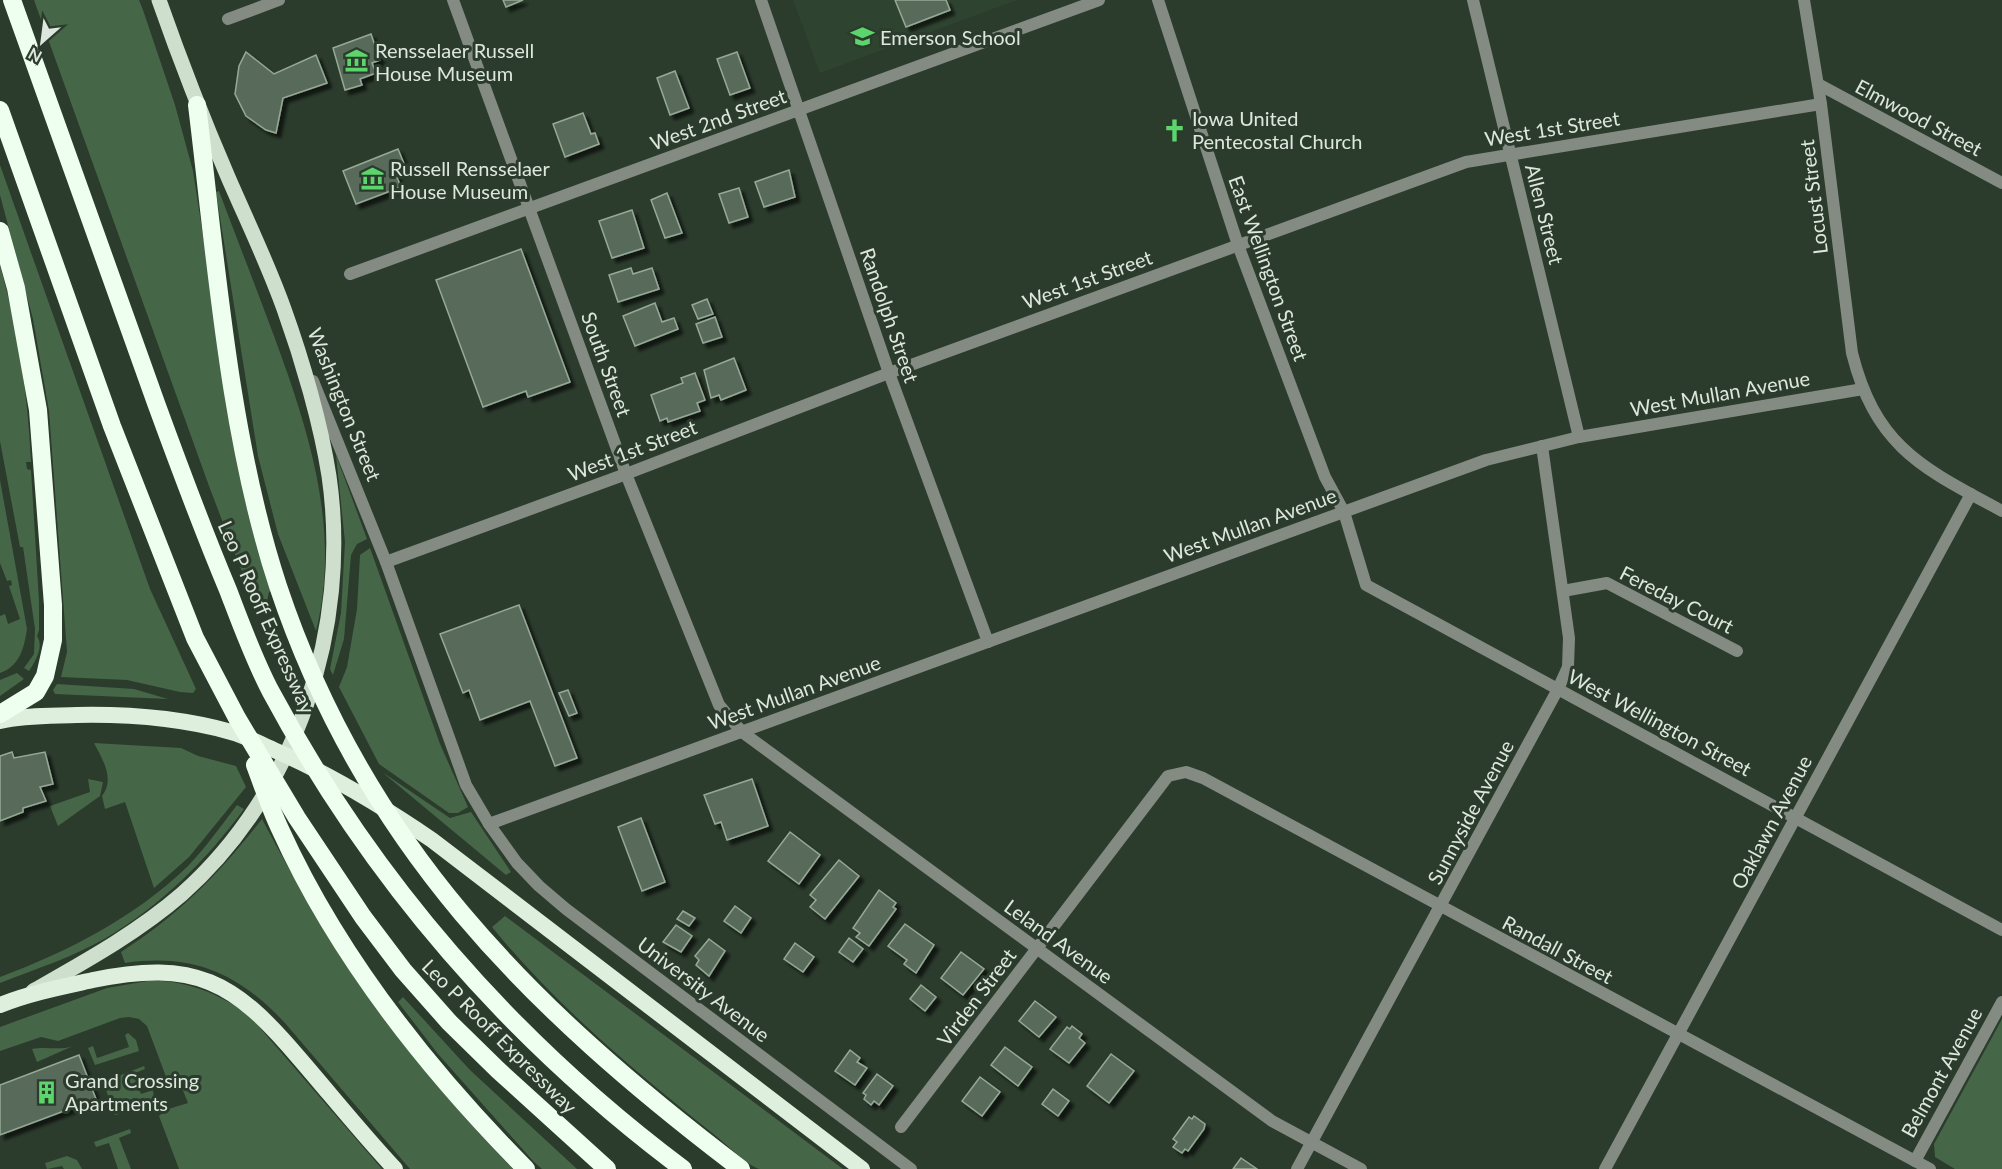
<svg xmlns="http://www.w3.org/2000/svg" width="2002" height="1169" font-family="Lato,sans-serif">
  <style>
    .built { fill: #2f4430 }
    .green { fill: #466648 }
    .building { fill: #596b5a; stroke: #96a996; stroke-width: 1.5; filter: url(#shadow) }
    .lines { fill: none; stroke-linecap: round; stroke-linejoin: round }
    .minor { stroke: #838b83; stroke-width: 12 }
    .tertiary { stroke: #838b83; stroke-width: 12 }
    .primary { stroke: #cedfce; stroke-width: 15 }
    .trunk { stroke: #deefde; stroke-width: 16 }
    .motorway { stroke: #efffef; stroke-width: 18 }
    .labels { text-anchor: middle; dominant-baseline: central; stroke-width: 6; stroke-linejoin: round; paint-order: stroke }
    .poi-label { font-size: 20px; fill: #dde7dd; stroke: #2b3b2c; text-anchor: start }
    .street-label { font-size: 20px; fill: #dde7dd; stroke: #2b3b2c }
  </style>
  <defs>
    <filter id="shadow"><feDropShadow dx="4.5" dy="4.5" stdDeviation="1.5" flood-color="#0009"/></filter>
  </defs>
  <rect width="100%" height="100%" fill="#2b3b2c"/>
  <path class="built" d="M 793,0 L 1017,0 L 820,73 Z"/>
  <g class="green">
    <path d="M 34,0 L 139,0 L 143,10 L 175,105 L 193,171 L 213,300 L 273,590 L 269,592 L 264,615 L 239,565 L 209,486 Z"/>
    <path d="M 0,165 L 150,589 L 196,689 L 193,693 L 180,692 L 127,680 L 61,677 L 67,652 L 49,411 L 33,319 L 0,195 Z"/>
    <path d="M 219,191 C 236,237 254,282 271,328 C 307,425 342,527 316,631 L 278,534 L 258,456 L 216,192 Z"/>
    <path d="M 0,265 C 18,330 28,395 31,462 L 26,462 L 27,469 L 31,470 L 39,601 L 39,630 L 37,636 C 44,647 36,660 29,671 L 24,668 L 34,654 L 35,629 L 23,547 L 20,547 L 0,441 Z"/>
    <path d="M 336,455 L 367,539 L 357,544 L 351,555 L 344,639 L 333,675 L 330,669 L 341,613 L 345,542 Z"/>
    <path d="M 0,480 L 27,629 C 24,648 20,666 0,673 L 0,616 L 5,614 L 8,624 L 20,619 L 9,586 L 12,585 L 11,580 L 7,581 L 0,563 Z"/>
    <path d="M 370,548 L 440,744 L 468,807 L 458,813 L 449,813 L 379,764 L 339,687 L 347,667 L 357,609 L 360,555 Z"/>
    <path d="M 17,673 L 24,679 L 0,696 L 0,680 Z"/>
    <path d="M 57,684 L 134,689 L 168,699 L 55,694 L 53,690 Z"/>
    <path d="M 94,743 L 181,748 L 198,756 L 236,766 L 246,787 L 189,857 L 154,888 L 125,802 L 105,809 L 102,796 C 115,779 103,760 94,743 Z"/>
    <path d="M 382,772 L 450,818 L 471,812 L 511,872 L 506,875 Z"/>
    <path d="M 88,779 L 103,782 L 100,796 L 58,826 L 50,806 L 90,792 Z"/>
    <path d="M 237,805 L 244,809 C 207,860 160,906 106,938 C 73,957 36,969 0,983 L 0,977 C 69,951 134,918 188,866 C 206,847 221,826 237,805 Z"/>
    <path d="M 262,819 C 331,951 408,1062 513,1169 L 410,1169 L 285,1023 C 239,974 194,953 125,963 L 121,952 C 180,914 219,874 262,819 Z"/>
    <path d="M 505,916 L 843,1169 C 820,1169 782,1169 760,1169 C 749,1167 726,1144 716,1136 C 637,1073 556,1006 492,927 Z"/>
    <path d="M 153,980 C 192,983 214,992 247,1013 L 382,1169 L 179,1169 L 159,1116 L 165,1110 L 188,1103 L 178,1078 L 168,1082 L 147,1026 L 139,1019 L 129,1017 L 120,1018 L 58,1041 L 41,1037 L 0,1051 L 0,1027 L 107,988 Z"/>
    <path d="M 403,997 L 470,1070 L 577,1169 L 542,1169 L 534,1162 L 438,1054 L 398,1002 Z"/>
    <path d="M 2002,1019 L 2002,1169 L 1955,1169 L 1935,1157 L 1934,1144 Z"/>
    <path d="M 128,1033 L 136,1040 L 139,1051 L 95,1065 L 88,1048 L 93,1046 L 97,1058 L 129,1047 L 125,1035 Z"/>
    <path d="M 73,1046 L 37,1062 L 32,1049 C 47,1046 59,1051 73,1046 Z"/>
    <path d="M 144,1066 L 145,1069 L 133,1074 L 141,1094 L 153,1090 L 154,1101 L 138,1107 L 135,1098 L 123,1102 L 126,1112 L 115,1115 L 103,1082 Z"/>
    <path d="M 130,1129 L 131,1133 L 119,1138 L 131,1169 L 118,1169 L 109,1143 L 96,1147 L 94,1142 Z"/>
    <path d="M 67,1156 L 77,1160 L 82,1169 L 64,1169 L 62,1166 L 47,1169 L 45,1163 Z"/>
  </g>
  <g class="building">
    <path d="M 503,0 L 523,0 L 506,7 Z"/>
    <path d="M 895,0 L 946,0 L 950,10 L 906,27 Z"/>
    <path d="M 371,34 L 380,60 L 372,63 L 376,73 L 360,79 L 362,85 L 345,90 L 333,48 Z"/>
    <path d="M 246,52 L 274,74 L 316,55 L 327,83 L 283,98 L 276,133 L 266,130 L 246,116 L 235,94 L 239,66 Z"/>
    <path d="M 737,52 L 750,88 L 730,95 L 717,59 Z"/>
    <path d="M 675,71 L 689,108 L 670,115 L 657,78 Z"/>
    <path d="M 583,113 L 591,134 L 595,133 L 599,144 L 565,157 L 553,124 Z"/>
    <path d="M 398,149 L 405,166 L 394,170 L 401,187 L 356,204 L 343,171 Z"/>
    <path d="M 789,170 L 795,197 L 764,207 L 755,182 Z"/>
    <path d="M 739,188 L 748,217 L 729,223 L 719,194 Z"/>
    <path d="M 667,193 L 682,233 L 665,238 L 651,200 Z"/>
    <path d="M 632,210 L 644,248 L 612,258 L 599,221 Z"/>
    <path d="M 521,249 L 570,382 L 528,397 L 526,391 L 483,407 L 436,280 Z"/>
    <path d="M 631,268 L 633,274 L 652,268 L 659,289 L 618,302 L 609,275 Z"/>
    <path d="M 707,299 L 713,314 L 698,319 L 692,305 Z"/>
    <path d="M 655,303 L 662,322 L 674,318 L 678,329 L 635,346 L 623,316 Z"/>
    <path d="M 715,317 L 722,337 L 703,343 L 696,324 Z"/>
    <path d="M 734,358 L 746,390 L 721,400 L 719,395 L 711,398 L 704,370 Z"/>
    <path d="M 695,373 L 705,400 L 697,403 L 700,411 L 668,422 L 667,418 L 660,421 L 651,395 L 683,383 L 681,378 Z"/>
    <path d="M 519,605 L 577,758 L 555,766 L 530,701 L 480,720 L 469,690 L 463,693 L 440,634 Z"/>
    <path d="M 568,690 L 577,713 L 569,716 L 559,693 Z"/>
    <path d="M 12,752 L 14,758 L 45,752 L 53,784 L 40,787 L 46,801 L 23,808 L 23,812 L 0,821 L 0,756 Z"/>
    <path d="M 752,779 L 768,826 L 727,840 L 721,822 L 715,824 L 704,795 Z"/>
    <path d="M 641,818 L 665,882 L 642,891 L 618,827 Z"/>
    <path d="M 790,832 L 820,855 L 799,884 L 768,861 Z"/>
    <path d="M 839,860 L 859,876 L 825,919 L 810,907 L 816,900 L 810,895 Z"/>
    <path d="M 879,890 L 896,903 L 893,907 L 896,909 L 869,946 L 856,937 L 860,933 L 853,928 Z"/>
    <path d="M 735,906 L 751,918 L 741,933 L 724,921 Z"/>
    <path d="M 683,911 L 695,918 L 689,926 L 677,919 Z"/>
    <path d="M 905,924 L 934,945 L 916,973 L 904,964 L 907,960 L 888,946 Z"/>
    <path d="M 676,925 L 692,936 L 681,952 L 663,942 Z"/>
    <path d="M 849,938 L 863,949 L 853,962 L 839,952 Z"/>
    <path d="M 709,939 L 725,951 L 709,976 L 696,965 L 699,960 L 695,956 Z"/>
    <path d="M 795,943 L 814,957 L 803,972 L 784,959 Z"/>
    <path d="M 961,952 L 984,969 L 963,995 L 941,978 Z"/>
    <path d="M 921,985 L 936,997 L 925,1011 L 910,999 Z"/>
    <path d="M 1035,1001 L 1056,1017 L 1039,1037 L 1019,1021 Z"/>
    <path d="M 1072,1026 L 1082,1034 L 1079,1038 L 1085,1043 L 1069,1063 L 1050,1049 L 1067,1027 L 1070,1029 Z"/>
    <path d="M 1005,1047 L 1032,1067 L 1018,1086 L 991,1065 Z"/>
    <path d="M 850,1050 L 860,1058 L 857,1062 L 867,1068 L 855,1085 L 835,1071 Z"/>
    <path d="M 1111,1054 L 1134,1071 L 1109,1103 L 1087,1086 Z"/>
    <path d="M 79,1055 L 96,1099 L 0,1135 L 0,1085 Z"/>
    <path d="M 877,1074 L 893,1086 L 879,1105 L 874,1101 L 871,1105 L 864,1099 L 866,1095 L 863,1093 Z"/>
    <path d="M 980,1077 L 1000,1092 L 982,1116 L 962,1101 Z"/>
    <path d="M 1053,1089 L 1069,1101 L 1058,1116 L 1042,1104 Z"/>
    <path d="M 1194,1116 L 1205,1124 L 1204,1129 L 1188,1151 L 1185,1149 L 1182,1153 L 1173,1147 L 1177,1142 L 1173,1139 L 1189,1117 L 1192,1119 Z"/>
    <path d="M 1241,1158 L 1257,1169 L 1233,1169 Z"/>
  </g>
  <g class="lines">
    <g class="minor">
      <path d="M 761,0 L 889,373 L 988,642"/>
      <path d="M 1158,0 L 1238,245 L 1325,477 L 1344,512 L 1366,585 L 2002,930"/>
      <path d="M 1473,0 L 1579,437"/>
      <path d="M 1804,0 L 1821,104 L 1852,353 C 1876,448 1923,468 2002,511"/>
      <path d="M 1818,84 L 2002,183"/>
      <path d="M 350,274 L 1099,0"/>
      <path d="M 626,474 L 889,373 L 1466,162 L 1821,104"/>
      <path d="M 1563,591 L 1607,583 L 1737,651"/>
      <path d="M 742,732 L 1272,1121 L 1361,1169"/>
      <path d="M 901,1127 L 1168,776 L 1186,772 L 1203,778 L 1930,1169"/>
      <path d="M 1915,1161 L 2002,1002"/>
      <path d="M 1297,1169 L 1558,689 L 1568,667 L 1569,638 L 1542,446"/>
      <path d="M 1605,1169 L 1971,494"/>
    </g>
    <g class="tertiary">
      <path d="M 453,0 L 626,474 L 719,705 L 742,732"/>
      <path d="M 228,19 L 279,0"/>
      <path d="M 313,381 L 386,562 L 466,785 L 489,824 L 517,863 L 539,886 L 566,909 L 911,1169"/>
      <path d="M 386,562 L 626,474"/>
      <path d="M 489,824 L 1486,460 L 1579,437 L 1863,389"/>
    </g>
    <path class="primary" d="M 33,991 C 84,962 137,933 182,894 C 297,792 351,627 329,476 C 321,424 302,359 284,309 C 268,264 247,221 228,177 C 203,119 180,60 159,0"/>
    <g class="trunk">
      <path d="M 0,721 C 25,715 52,716 77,715 C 129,714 181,718 231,732 C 246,736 260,744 274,750 C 330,774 382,806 432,840 L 862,1169"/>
      <path d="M 0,1005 C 30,993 61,987 93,980 C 195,959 234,981 299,1058 C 331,1095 362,1134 395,1169"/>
    </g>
    <g class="motorway">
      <path d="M 12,0 C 60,134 108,269 156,403 C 179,466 202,528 228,590 C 241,624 254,660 271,692 C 373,882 511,1040 683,1169"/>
      <path d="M 197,105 C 216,261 229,437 278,586 C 364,844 529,1008 741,1169"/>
      <path d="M 0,110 L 112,426 L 195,638 L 237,718 L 297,818 L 363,917 L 403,970 L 449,1022 L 498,1070 L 607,1169"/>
      <path d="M 0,231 L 16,288 L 38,410 L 53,605 L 53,640 L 45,676 L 36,692 L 0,714"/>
      <path d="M 255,765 C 263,786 270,808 280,829 C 337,955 429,1071 526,1169"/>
    </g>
  </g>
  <defs>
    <symbol id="school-bare" viewBox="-9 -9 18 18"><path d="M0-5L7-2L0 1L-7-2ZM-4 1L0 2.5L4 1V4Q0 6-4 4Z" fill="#5dd56d" stroke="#2b3b2c" stroke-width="2.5" paint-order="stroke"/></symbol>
    <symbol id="museum-bare" viewBox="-9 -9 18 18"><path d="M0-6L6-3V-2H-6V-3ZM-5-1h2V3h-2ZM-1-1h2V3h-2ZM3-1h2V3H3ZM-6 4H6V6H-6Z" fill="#5dd56d" stroke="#2b3b2c" stroke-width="2.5" paint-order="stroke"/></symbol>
    <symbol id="church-bare" viewBox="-9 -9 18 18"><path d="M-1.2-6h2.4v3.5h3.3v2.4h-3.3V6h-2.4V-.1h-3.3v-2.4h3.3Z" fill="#5dd56d" stroke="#2b3b2c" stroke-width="2.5" paint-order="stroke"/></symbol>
    <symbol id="building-bare" viewBox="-9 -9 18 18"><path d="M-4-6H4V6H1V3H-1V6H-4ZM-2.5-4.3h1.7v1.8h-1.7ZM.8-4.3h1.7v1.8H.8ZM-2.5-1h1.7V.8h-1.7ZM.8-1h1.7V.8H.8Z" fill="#5dd56d" stroke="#2b3b2c" stroke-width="2.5" paint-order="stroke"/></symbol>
  </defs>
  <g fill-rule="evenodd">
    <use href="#school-bare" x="846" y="20" width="33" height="33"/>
    <use href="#museum-bare" x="340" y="44" width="33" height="33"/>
    <use href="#church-bare" x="1158" y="114" width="33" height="33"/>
    <use href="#museum-bare" x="356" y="162" width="33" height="33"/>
    <use href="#building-bare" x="30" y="1076" width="33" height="33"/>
  </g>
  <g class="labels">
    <g class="poi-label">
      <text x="880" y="37">Emerson School</text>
      <text x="375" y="50">Rensselaer Russell<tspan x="375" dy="23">House Museum</tspan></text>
      <text x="1192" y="118">Iowa United<tspan x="1192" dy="23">Pentecostal Church</tspan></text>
      <text x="390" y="168">Russell Rensselaer<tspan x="390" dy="23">House Museum</tspan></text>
      <text x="65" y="1080">Grand Crossing<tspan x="65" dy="23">Apartments</tspan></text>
    </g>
    <g class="street-label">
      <text transform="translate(1919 117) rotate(28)">Elmwood Street</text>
      <text transform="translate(718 119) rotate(-20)">West 2nd Street</text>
      <text transform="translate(1552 128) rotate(-9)">West 1st Street</text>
      <text transform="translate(1813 197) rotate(-97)">Locust Street</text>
      <text transform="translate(1545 214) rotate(76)">Allen Street</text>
      <text transform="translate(1269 268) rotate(70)">East Wellington Street</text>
      <text transform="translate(1087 279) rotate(-20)">West 1st Street</text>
      <text transform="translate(890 315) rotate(71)">Randolph Street</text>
      <text transform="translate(607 364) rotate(70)">South Street</text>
      <text transform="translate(1720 393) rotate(-10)">West Mullan Avenue</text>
      <text transform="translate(345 404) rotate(68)">Washington Street</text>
      <text transform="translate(632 450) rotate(-21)">West 1st Street</text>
      <text transform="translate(1250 525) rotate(-20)">West Mullan Avenue</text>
      <text transform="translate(1677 599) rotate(27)">Fereday Court</text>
      <text transform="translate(267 617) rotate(66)">Leo P Rooff Expressway</text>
      <text transform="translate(794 692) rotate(-20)">West Mullan Avenue</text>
      <text transform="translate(1660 722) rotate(28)">West Wellington Street</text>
      <text transform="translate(1470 812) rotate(-62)">Sunnyside Avenue</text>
      <text transform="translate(1771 822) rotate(-62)">Oaklawn Avenue</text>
      <text transform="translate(1059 941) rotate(36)">Leland Avenue</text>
      <text transform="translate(1558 949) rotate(28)">Randall Street</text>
      <text transform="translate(704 989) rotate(37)">University Avenue</text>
      <text transform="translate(976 997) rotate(-53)">Virden Street</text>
      <text transform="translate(500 1036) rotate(45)">Leo P Rooff Expressway</text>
      <text transform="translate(1941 1072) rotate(-61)">Belmont Avenue</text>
    </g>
  </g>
  <g transform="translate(42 42) rotate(208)" stroke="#2b3b2c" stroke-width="4.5" paint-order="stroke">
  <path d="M0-4.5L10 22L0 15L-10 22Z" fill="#dde7dd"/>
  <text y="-9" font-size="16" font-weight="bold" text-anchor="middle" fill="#dde7dd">N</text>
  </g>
</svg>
